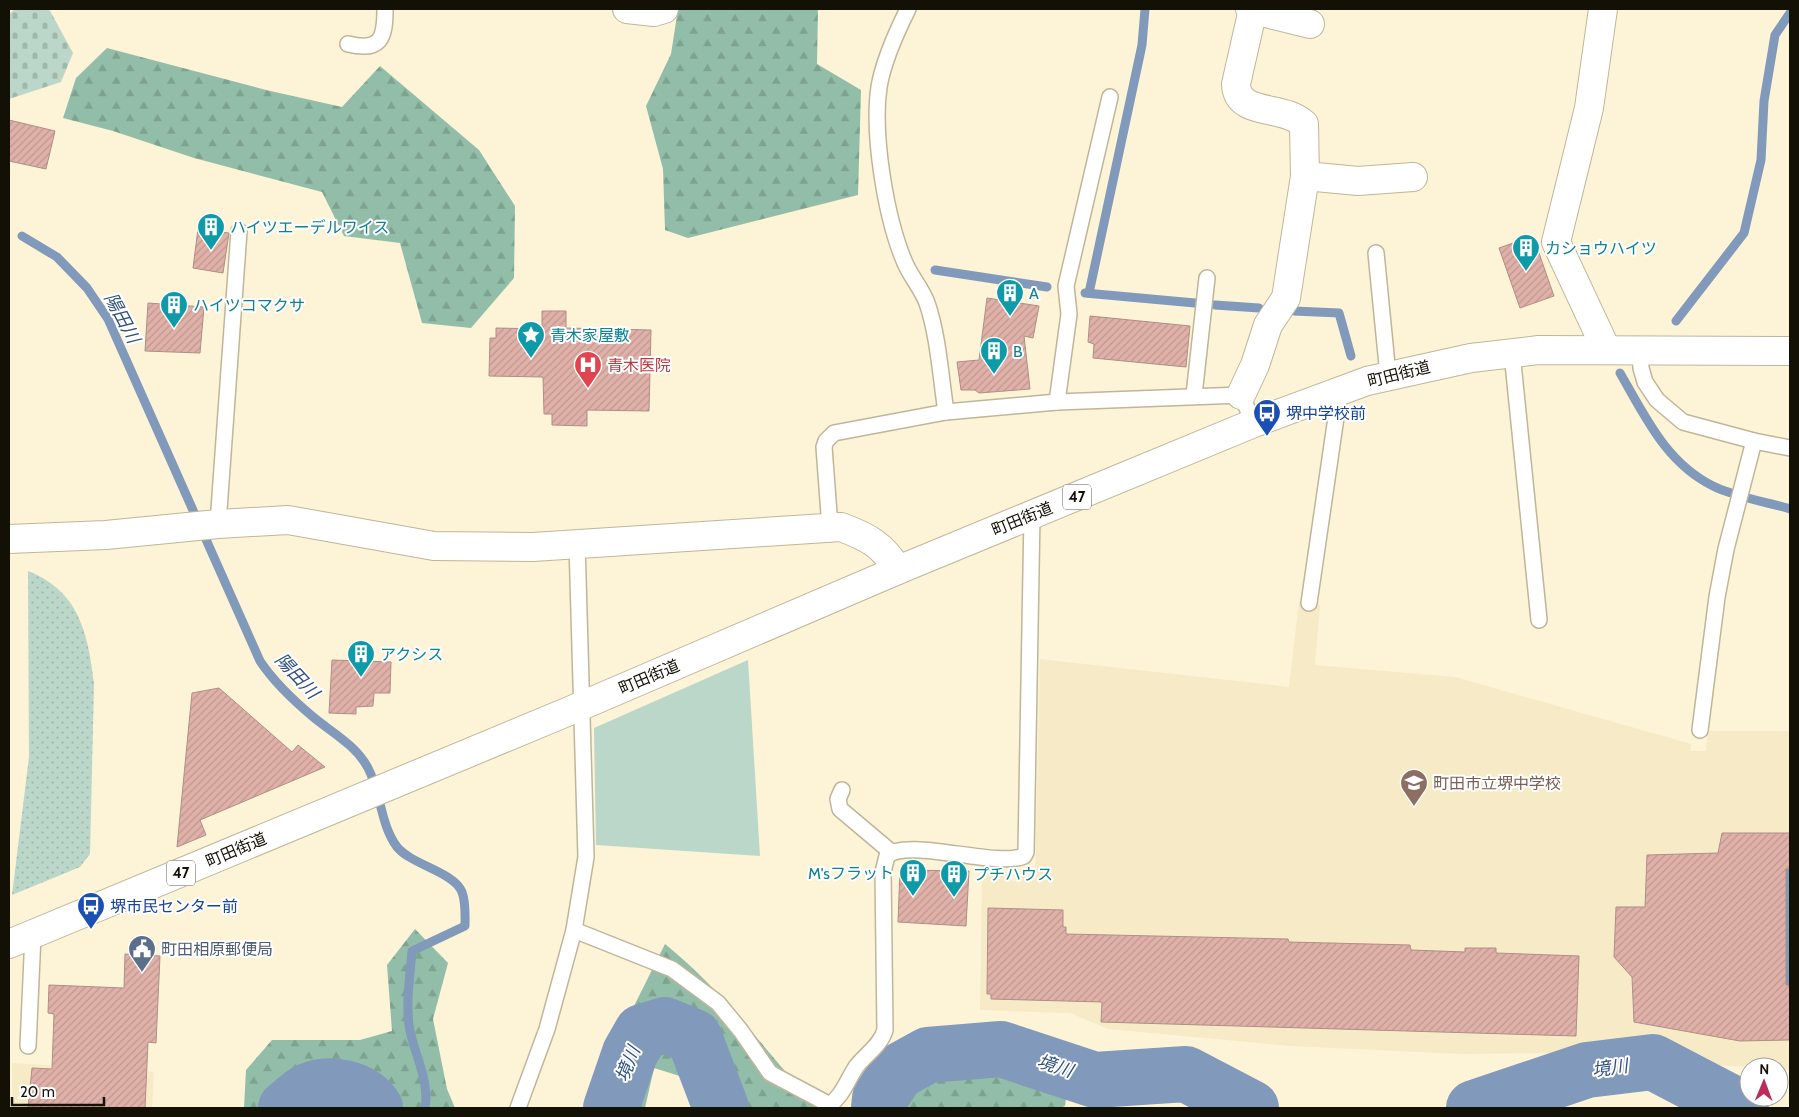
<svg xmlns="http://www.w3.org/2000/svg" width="1799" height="1117" font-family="Cabin,'Noto Sans JP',sans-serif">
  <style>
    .built { fill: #f6ebc6 }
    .grass { fill: #bbd7c9 }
    .forest { fill: url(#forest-firs) }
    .cemetery { fill: url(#cemetery-stones) }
    .park { fill: url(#park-dots) }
    .water { fill: #8199ba }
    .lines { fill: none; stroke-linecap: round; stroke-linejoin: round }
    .stream { stroke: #8199ba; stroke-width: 9 }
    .river { stroke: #8199ba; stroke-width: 56 }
    .building { fill: url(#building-hatch); stroke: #ae8e88 }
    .service-casing { stroke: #bfb69a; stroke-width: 18 }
    .minor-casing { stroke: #bfb69a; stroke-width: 30 }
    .primary-casing { stroke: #bfb69a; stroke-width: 30 }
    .service { stroke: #fff; stroke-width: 15 }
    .minor { stroke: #fff; stroke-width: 28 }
    .primary { stroke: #fff; stroke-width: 28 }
    .labels { text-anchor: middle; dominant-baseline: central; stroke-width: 4; stroke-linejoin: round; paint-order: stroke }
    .shield { fill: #fff; stroke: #5a5851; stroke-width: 1 }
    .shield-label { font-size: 15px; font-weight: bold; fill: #131006 }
    .culture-label { font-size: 16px; fill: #0d838f; stroke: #fff; text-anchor: start }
    .health-label { font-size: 16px; fill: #be3a42; stroke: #fff; text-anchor: start }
    .street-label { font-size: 16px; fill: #131006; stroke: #fff }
    .transit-label { font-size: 16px; fill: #164399; stroke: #fff; text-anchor: start }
    .education-label { font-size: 16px; fill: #785e54; stroke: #fff; text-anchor: start }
    .service-label { font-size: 16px; fill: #4e5e75; stroke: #fff; text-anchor: start }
    .water-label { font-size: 18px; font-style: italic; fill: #2f517f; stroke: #fff }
  </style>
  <defs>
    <pattern id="forest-firs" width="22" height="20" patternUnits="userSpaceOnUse" patternTransform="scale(1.25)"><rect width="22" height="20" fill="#92bea9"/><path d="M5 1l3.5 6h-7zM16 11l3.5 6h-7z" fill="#7da290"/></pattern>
    <pattern id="cemetery-stones" width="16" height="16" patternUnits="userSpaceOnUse" patternTransform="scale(1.25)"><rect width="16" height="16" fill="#bbd7c9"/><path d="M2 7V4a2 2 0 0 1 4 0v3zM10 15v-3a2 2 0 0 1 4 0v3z" fill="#a0b8ab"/></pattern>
    <pattern id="park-dots" width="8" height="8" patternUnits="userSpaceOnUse" patternTransform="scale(1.25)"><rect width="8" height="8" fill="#bbd7c9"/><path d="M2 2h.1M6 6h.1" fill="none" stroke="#a0b8ab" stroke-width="1.8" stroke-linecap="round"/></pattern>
    <pattern id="building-hatch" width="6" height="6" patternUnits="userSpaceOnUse" patternTransform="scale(1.25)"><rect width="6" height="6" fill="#e0b1a8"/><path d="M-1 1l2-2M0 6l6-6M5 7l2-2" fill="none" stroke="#bf978f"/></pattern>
  </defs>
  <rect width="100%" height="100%" fill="#fdf3d6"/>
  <g class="built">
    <path d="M 1299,602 L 1320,605 L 1315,665 L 1455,677 L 1691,744 L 1690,751 L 1706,751 L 1708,731 L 1790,731 L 1790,1069 L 1781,1070 L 1779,1067 L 1727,1066 L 1658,1053 L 1610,1052 L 1462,1054 L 1291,1046 L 1108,1029 L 1070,1013 L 980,1010 L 982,869 L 1008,872 L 1008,879 L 1016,882 L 1020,875 L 1035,880 L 1040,659 L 1289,687 Z"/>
    <path d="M 12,1063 L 154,1072 L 152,1108 L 13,1108 Z"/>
  </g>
  <path class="grass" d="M 748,660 L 760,856 L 596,845 L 594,728 Z"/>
  <g class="forest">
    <path d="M 678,9 L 818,9 L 817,64 L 861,90 L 858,195 L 688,238 L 665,230 L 663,169 L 646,106 L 671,54 Z"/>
    <path d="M 107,48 L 266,90 L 342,107 L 380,66 L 479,150 L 515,206 L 514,278 L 471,328 L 422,323 L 400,243 L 344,236 L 322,192 L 194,158 L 113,131 L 63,118 L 76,78 Z"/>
    <path d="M 415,929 L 448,963 L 433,1019 L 447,1089 L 455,1108 L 244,1108 L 246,1070 L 272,1040 L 360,1040 L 392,1031 L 387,965 Z"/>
    <path d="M 665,944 C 724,991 767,1054 818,1108 L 701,1108 L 686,1078 L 654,1068 L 645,1108 L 588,1108 L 635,1004 Z"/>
    <path d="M 987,1065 L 1068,1084 L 1065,1106 L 1060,1108 L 852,1108 L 909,1077 Z"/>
  </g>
  <path class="cemetery" d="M 15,9 L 49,9 L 73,53 L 61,82 L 9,99 L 9,14 Z"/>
  <path class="park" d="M 28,571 C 79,591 88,633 94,683 L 90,854 L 80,867 L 12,895 L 29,757 Z"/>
  <rect class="water" x="1786" y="869" width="4" height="116"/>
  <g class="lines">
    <g class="stream">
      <path d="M 22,236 L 57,257 L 87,288 L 108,319 L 260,661 C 274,682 293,700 312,716 C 331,732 356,745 368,768 C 381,792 380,824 397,847 C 412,865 454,872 462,892 C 466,903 465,915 465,926 L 412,951 C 410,976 406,1000 409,1025 C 413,1053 430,1079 425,1108"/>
      <path d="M 935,270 L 1047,287"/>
      <path d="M 1085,293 L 1195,303"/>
      <path d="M 1089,293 L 1142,45 L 1145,9"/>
      <path d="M 1215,305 L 1259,308"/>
      <path d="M 1294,311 L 1339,313 L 1351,356"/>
      <path d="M 1676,321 L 1744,233 L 1761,160 L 1764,101 L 1775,35 L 1790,13"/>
      <path d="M 1620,373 C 1645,416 1666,463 1713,486 C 1735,497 1767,502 1790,509"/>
    </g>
    <g class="river">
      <path d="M 286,1108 C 293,1103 300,1095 308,1091 C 330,1081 362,1088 375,1108"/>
      <path d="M 611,1108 L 630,1053 L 642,1032 L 665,1025 L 694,1037 L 721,1108"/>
      <path d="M 879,1108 L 880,1098 L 897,1072 L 928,1055 L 1001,1049 L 1095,1080 L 1186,1074 L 1251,1108"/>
      <path d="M 1474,1108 L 1587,1070 L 1653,1062 L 1741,1108"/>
    </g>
  </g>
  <g class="building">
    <path d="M 9,120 L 55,131 L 46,169 L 9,161 Z"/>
    <path d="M 198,229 L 229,233 L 223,273 L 193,268 Z"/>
    <path d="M 1533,236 L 1554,296 L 1520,308 L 1499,248 Z"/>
    <path d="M 987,298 L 1039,306 L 1033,338 L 1024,336 L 1030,389 L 979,393 L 975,390 L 961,390 L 957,362 L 979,360 Z"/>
    <path d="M 148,303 L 204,307 L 200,353 L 145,351 Z"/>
    <path d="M 542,311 L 566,311 L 566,328 L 651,330 L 649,411 L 587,410 L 587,426 L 552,425 L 552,414 L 544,414 L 543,377 L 489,376 L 490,338 L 496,338 L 496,328 L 542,329 Z"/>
    <path d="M 1090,316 L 1190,326 L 1186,367 L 1093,358 L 1094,344 L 1088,342 Z"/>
    <path d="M 332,660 L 391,662 L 390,693 L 374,693 L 373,706 L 356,707 L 356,714 L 329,713 Z"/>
    <path d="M 219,688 L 292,752 L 298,745 L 325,767 L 200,820 L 206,835 L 177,847 L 192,693 Z"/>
    <path d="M 1722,833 L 1790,833 L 1790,869 L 1786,869 L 1786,985 L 1790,985 L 1790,1040 L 1740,1041 L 1634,1022 L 1632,977 L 1614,957 L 1616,907 L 1645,907 L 1647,855 L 1718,853 Z"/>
    <path d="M 900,870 L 969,871 L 966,926 L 898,922 Z"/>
    <path d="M 988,908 L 1063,910 L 1063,927 L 1066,927 L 1066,934 L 1288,939 L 1289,942 L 1410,945 L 1411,950 L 1465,952 L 1465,948 L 1496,948 L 1496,953 L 1579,956 L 1576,1036 L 1101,1022 L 1102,1002 L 991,999 L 991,994 L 987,994 Z"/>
    <path d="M 125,954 L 160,956 L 156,1043 L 148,1042 L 145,1108 L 28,1108 L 32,1068 L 52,1069 L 54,1014 L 48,1013 L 49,985 L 124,988 Z"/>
  </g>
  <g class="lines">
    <defs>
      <g id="service">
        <path d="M 908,9 C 897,31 883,63 879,87 C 872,135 886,219 905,263 C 911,277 922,289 927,303 C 938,334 941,379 946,412"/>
        <path d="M 348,44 C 381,52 385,38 385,9"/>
        <path d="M 1376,253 L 1388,375"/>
        <path d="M 1640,349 L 1641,368 L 1645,382 L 1657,400 L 1683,422 L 1754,441 L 1790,448"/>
        <path d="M 1512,353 L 1539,620"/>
        <path d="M 1194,395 L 1207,278"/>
        <path d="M 1057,402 L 1069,314 L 1066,286 L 1110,97"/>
        <path d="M 218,524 L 239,231"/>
        <path d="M 830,527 L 824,447 L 826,441 L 834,433 L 946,412 L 1057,402 L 1241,395 L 1254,423"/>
        <path d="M 1309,603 L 1340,390"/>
        <path d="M 1700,730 L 1717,597 L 1726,549 L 1754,441"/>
        <path d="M 842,790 L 838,799 L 840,809 L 891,852"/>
        <path d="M 574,930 L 672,969 L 718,1003 L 741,1031 L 770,1073 L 830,1105"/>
        <path d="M 28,1046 L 33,935"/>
        <path d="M 518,1108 L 547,1029 L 574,930 L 586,857 L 577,543"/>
        <path d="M 827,1108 C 845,1092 844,1086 856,1067 C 865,1055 881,1045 885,1030 L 883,872 L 887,856 C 907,837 996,868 1024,856 L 1026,852 L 1032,515"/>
      </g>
      <g id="minor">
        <path d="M 627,9 L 654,12 L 664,9"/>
        <path d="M 1250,9 L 1310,24"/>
        <path d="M 1603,9 L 1589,108 L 1556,242 L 1606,349"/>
        <path d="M 1305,176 L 1358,181 L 1413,177"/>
        <path d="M 1241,395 L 1255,365 L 1268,325 L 1286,298 L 1305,176 L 1304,124 C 1283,104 1237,117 1236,84 L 1253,9"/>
        <path d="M 9,539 L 106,535 L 218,524 L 288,520 L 434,546 L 533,547 L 841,527 C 868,537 883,545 898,570"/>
      </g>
      <path id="primary" d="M 9,944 L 567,712 L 898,570 L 1254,423 L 1367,381 L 1471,358 L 1539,350 L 1790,351"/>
    </defs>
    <use href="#service" class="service-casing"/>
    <use href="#minor" class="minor-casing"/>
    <use href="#primary" class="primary-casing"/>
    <use href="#service" class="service"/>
    <use href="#minor" class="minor"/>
    <use href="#primary" class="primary"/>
  </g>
  <defs>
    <symbol id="building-pin" viewBox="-11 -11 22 30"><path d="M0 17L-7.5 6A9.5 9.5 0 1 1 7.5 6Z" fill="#0f9aa8" stroke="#fff"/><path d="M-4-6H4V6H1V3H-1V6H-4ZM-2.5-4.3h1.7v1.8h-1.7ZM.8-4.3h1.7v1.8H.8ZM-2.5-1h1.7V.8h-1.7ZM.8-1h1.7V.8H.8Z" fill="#fff"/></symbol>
    <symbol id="sight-pin" viewBox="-11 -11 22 30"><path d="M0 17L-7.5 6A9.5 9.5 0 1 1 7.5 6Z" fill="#0f9aa8" stroke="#fff"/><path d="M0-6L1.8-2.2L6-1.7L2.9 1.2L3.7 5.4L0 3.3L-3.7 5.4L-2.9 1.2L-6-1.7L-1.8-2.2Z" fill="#fff"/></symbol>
    <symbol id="hospital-pin" viewBox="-11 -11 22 30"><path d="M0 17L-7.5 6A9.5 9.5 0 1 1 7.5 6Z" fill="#e0444e" stroke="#fff"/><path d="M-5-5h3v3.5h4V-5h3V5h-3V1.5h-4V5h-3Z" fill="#fff"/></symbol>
    <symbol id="bus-pin" viewBox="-11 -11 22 30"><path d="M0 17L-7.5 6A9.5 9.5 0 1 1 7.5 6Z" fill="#1a4fb4" stroke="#fff"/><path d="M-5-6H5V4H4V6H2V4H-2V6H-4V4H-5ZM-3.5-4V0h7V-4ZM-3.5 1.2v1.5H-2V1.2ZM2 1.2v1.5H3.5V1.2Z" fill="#fff"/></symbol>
    <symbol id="school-pin" viewBox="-11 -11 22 30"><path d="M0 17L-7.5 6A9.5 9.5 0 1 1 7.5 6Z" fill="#8d6e63" stroke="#fff"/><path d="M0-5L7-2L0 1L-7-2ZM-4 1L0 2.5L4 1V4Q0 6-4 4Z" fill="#fff"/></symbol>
    <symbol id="civic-pin" viewBox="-11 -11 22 30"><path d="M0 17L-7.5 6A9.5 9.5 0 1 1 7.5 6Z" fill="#5c6f8a" stroke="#fff"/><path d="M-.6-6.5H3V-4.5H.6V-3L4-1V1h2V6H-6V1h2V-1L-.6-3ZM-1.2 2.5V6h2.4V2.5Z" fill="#fff"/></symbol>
  </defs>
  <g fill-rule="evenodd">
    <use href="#building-pin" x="195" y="211" width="32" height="43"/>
    <use href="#building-pin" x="1510" y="232" width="32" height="43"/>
    <use href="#building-pin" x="994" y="277" width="32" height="43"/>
    <use href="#building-pin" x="158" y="289" width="32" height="43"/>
    <use href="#sight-pin" x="515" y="319" width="32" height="43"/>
    <use href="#building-pin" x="978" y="335" width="32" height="43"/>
    <use href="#hospital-pin" x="572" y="349" width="32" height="43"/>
    <use href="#bus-pin" x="1251" y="397" width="32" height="43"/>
    <use href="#building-pin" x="345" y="638" width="32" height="43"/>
    <use href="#school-pin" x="1398" y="767" width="32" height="43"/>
    <use href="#building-pin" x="897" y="857" width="32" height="43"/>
    <use href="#building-pin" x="938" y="858" width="32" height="43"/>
    <use href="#bus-pin" x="75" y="890" width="32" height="43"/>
    <use href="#civic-pin" x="126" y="933" width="32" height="43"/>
  </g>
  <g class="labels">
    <g class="shield">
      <rect x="1063" y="484.5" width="28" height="25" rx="4"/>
      <rect x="167" y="860.5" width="28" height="25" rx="4"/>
    </g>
    <g class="shield-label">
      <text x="1077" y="497">47</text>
      <text x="181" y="873">47</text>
    </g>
    <g class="culture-label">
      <text x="230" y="227">ハイツエーデルワイス</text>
      <text x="1545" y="248">カショウハイツ</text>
      <text x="1029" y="293">A</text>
      <text x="193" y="305">ハイツコマクサ</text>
      <text x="550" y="335">青木家屋敷</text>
      <text x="1013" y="351">B</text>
      <text x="380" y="654">アクシス</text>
      <text x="894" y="873" text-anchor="end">M'sフラット</text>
      <text x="973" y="874">プチハウス</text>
    </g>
    <g class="health-label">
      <text x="607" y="365">青木医院</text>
    </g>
    <g class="street-label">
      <text transform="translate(1399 374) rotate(-14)">町田街道</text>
      <text transform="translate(1022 519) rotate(-22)">町田街道</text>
      <text transform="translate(649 677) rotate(-23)">町田街道</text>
      <text transform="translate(236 850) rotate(-23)">町田街道</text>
    </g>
    <g class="transit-label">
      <text x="1286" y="413">堺中学校前</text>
      <text x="110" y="906">堺市民センター前</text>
    </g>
    <g class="education-label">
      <text x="1433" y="783">町田市立堺中学校</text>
    </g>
    <g class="service-label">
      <text x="161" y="949">町田相原郵便局</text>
    </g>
    <g class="water-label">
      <text transform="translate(122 318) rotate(62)">陽田川</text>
      <text transform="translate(297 676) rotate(47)">陽田川</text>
      <text transform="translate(628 1064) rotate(-68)">境川</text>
      <text transform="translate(1055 1066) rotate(18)">境川</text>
      <text transform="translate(1610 1068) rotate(-8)">境川</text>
    </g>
  </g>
  <rect width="1799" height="1117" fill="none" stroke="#131006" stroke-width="20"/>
  <g transform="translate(1764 1082) rotate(1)"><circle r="24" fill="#ffffff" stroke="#a19f9b"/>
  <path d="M0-4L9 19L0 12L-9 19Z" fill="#bb2c5b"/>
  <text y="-8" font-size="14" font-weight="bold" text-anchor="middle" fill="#131006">N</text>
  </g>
  <path d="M12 1097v8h92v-8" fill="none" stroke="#131006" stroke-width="2.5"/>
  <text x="20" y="1097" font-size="15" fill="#131006" stroke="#ffffff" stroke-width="4" paint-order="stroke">20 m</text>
</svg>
